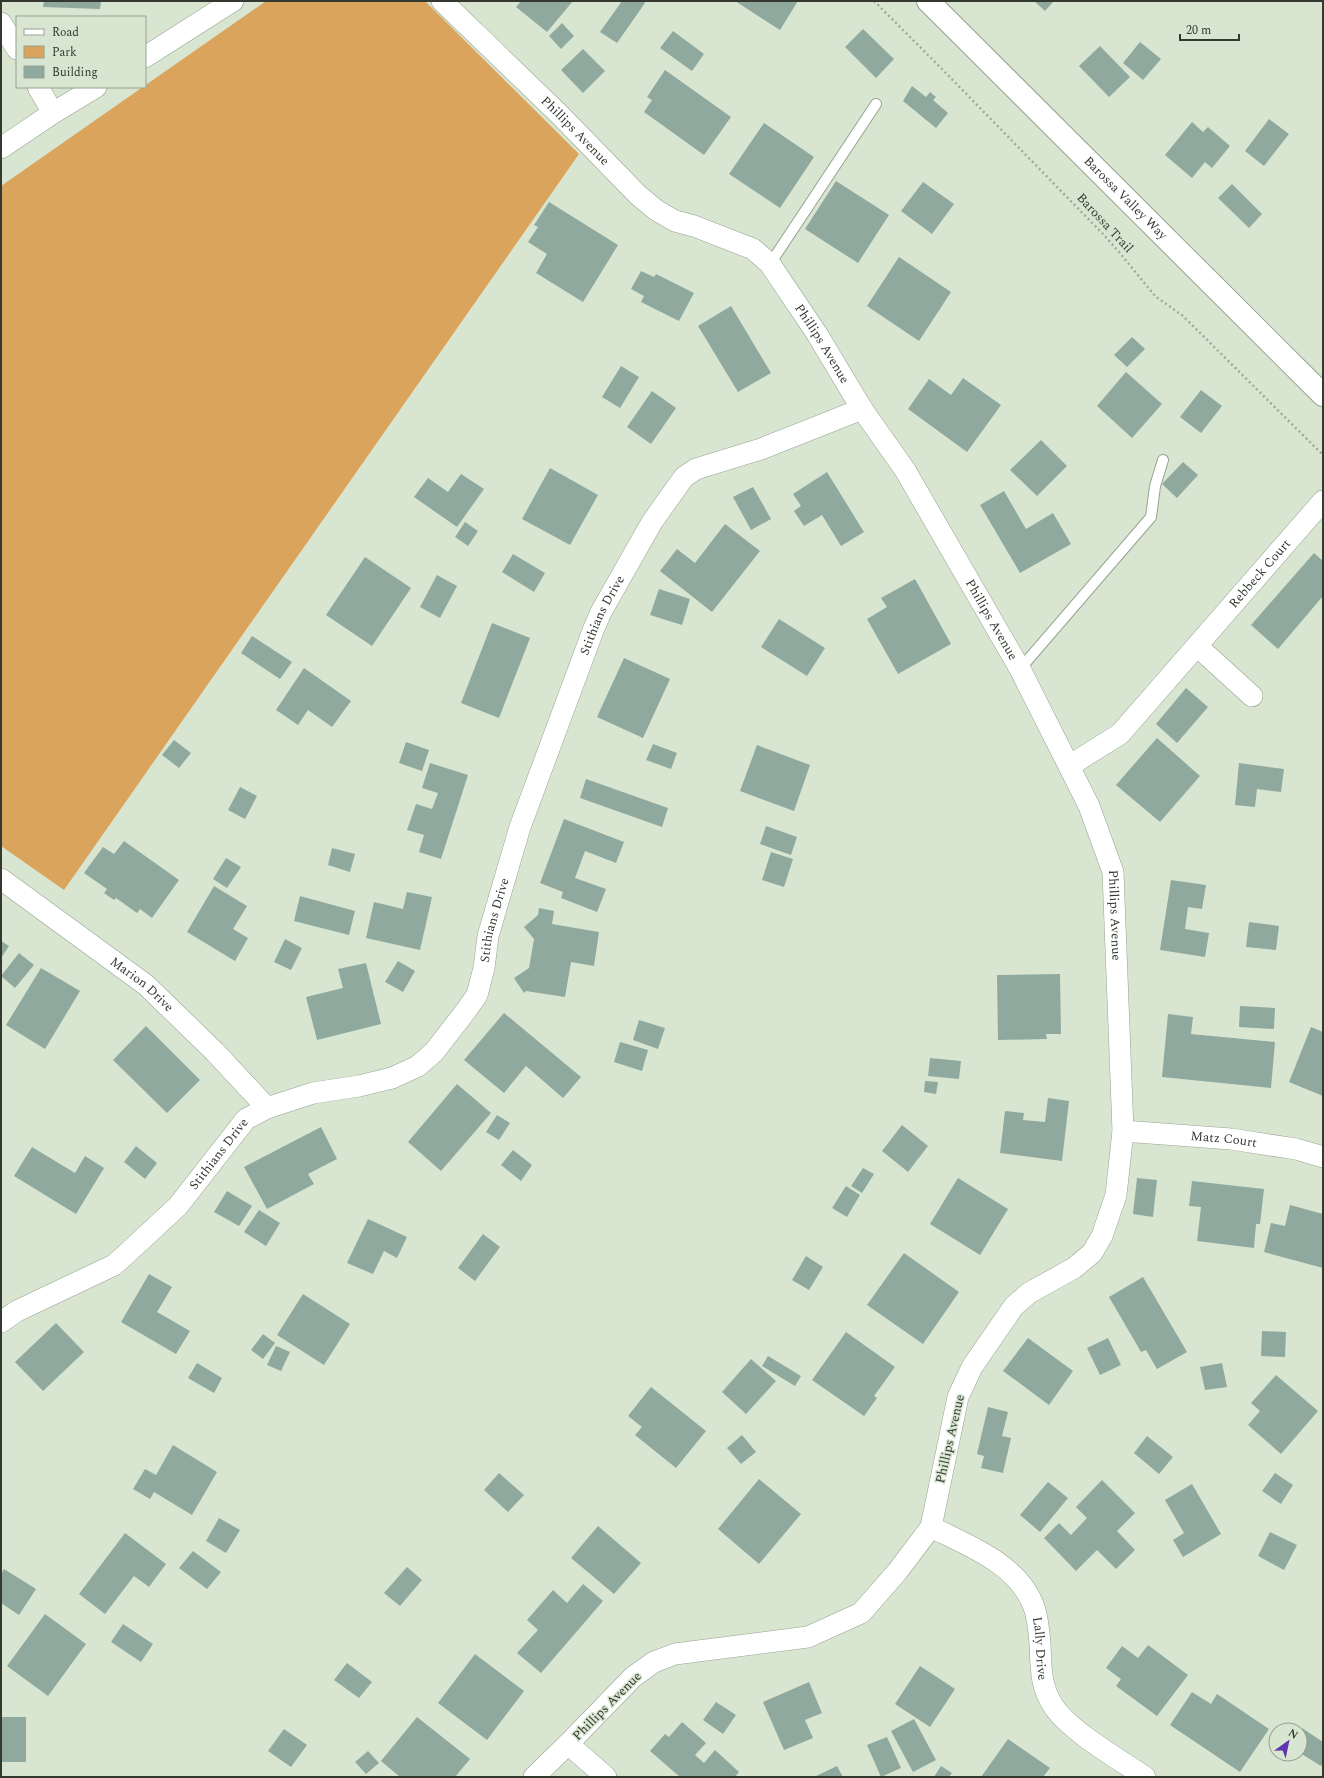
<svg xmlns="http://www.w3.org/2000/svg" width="1324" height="1778" font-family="Spectral,serif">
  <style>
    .green { fill: #dba45c }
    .building { fill: #90a99e }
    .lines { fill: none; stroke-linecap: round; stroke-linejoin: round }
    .lane-casing { stroke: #95a38f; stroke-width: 12 }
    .street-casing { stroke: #95a38f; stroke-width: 22 }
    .primary-casing { stroke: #95a38f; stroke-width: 24 }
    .path { stroke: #9ea998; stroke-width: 2.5; stroke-dasharray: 2 3; stroke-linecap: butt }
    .lane { stroke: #fff; stroke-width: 10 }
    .street { stroke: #fff; stroke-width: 21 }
    .primary { stroke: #fff; stroke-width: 22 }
    .labels { text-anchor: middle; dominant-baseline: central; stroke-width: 3; stroke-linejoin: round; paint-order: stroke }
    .street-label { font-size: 13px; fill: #333931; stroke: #d8e6d1 }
  </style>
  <rect width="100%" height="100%" fill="#d8e6d1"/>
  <path class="green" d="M 266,1 L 425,1 L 579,154 L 64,890 L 1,846 L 1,186 Z"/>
  <g class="building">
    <path d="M 44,1 L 101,1 L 100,9 L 43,7 Z"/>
    <path d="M 521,1 L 573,1 L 547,32 L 516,7 Z"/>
    <path d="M 622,1 L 643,1 L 645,3 L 617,43 L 600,32 Z"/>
    <path d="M 735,1 L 798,1 L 780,30 Z"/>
    <path d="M 1034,1 L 1054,1 L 1045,11 Z"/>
    <path d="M 562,23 L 574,36 L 561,49 L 549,36 Z"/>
    <path d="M 863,29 L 894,59 L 876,78 L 845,47 Z"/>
    <path d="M 673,31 L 704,54 L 692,71 L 660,48 Z"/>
    <path d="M 1140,42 L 1161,59 L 1143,80 L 1123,63 Z"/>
    <path d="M 1100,46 L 1130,77 L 1109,97 L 1079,66 Z"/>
    <path d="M 583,49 L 605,71 L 583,93 L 561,70 Z"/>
    <path d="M 665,70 L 731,117 L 704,155 L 644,112 L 652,100 L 647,97 Z"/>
    <path d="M 912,86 L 926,97 L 930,92 L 936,97 L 933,100 L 948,113 L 936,128 L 903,101 Z"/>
    <path d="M 1269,119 L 1289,134 L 1264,166 L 1245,151 Z"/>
    <path d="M 1192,122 L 1203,132 L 1208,127 L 1230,146 L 1212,168 L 1205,162 L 1192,178 L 1165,155 Z"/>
    <path d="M 764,123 L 814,157 L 780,208 L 729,174 Z"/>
    <path d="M 836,181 L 889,215 L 858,263 L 805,229 Z"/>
    <path d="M 923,182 L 954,204 L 932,234 L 901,211 Z"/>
    <path d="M 1232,184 L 1262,214 L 1249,228 L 1218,198 Z"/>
    <path d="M 549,202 L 618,245 L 583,302 L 536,273 L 547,254 L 528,242 L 538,227 L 534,225 Z"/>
    <path d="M 899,257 L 951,292 L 919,341 L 867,306 Z"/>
    <path d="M 641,271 L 654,277 L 656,274 L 694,293 L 679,321 L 641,302 L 644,296 L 631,289 Z"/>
    <path d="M 731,306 L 771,373 L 738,392 L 698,326 Z"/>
    <path d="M 1132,337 L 1145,349 L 1127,367 L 1114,355 Z"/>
    <path d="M 621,366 L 639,377 L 620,408 L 602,397 Z"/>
    <path d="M 1126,372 L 1162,404 L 1132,438 L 1097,406 Z"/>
    <path d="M 963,378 L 1001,405 L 967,452 L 908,409 L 929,379 L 951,395 Z"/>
    <path d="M 1201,390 L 1222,406 L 1201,433 L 1180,417 Z"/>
    <path d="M 652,391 L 676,408 L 651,444 L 627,427 Z"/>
    <path d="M 1041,440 L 1067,466 L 1037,496 L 1010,470 Z"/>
    <path d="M 1183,462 L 1198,475 L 1177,498 L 1162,484 Z"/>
    <path d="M 550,468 L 598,495 L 570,545 L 522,519 Z"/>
    <path d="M 827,472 L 864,532 L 841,546 L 822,515 L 804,526 L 794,511 L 801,506 L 793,494 Z"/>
    <path d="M 461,474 L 484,489 L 457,527 L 414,497 L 428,478 L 448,492 Z"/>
    <path d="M 753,487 L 771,519 L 751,530 L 733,497 Z"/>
    <path d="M 1004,491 L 1026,529 L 1053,513 L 1071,544 L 1020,573 L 980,505 Z"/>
    <path d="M 465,522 L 478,531 L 468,546 L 455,537 Z"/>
    <path d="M 725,524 L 760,551 L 712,612 L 660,571 L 677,549 L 695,563 Z"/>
    <path d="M 1314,553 L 1323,561 L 1323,596 L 1278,649 L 1251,625 Z"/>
    <path d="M 513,554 L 545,573 L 534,592 L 502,572 Z"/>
    <path d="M 365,557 L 411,588 L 372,646 L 326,615 Z"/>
    <path d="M 437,575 L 457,586 L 440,618 L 420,607 Z"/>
    <path d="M 915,579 L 951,644 L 898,674 L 867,619 L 887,607 L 881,598 Z"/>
    <path d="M 659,589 L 690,599 L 682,625 L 650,615 Z"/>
    <path d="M 779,619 L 825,648 L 807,676 L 761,647 Z"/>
    <path d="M 492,623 L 530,638 L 499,718 L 461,703 Z"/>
    <path d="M 252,636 L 292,662 L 280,679 L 241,653 Z"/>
    <path d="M 624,658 L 670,679 L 643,738 L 597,717 Z"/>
    <path d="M 304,668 L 351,701 L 332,727 L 308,710 L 298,725 L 276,710 Z"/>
    <path d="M 1186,688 L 1208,707 L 1177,743 L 1156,724 Z"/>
    <path d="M 1157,738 L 1200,776 L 1160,822 L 1116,785 Z"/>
    <path d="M 174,740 L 191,753 L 179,768 L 162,755 Z"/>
    <path d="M 406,742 L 429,750 L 422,771 L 399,763 Z"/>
    <path d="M 653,744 L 677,753 L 671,769 L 646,760 Z"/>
    <path d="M 757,745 L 810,765 L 794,811 L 740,791 Z"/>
    <path d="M 430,763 L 468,775 L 441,859 L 419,852 L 424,835 L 407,830 L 416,804 L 432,809 L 438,793 L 422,788 Z"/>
    <path d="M 1239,763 L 1284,769 L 1281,792 L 1257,789 L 1255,807 L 1235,805 Z"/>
    <path d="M 586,779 L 668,808 L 662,827 L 580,798 Z"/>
    <path d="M 240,787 L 257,796 L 245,819 L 228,810 Z"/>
    <path d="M 564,819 L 624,842 L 616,863 L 585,851 L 575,878 L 606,889 L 597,912 L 561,898 L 563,892 L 540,883 Z"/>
    <path d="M 766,826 L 797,837 L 791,855 L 760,844 Z"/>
    <path d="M 124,841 L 179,880 L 152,918 L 140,909 L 137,913 L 116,898 L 114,900 L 104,893 L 107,889 L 84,873 L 103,847 L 114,854 Z"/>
    <path d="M 332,848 L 355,854 L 350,872 L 328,865 Z"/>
    <path d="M 771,852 L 793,859 L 784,887 L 762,880 Z"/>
    <path d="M 226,858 L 241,867 L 227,888 L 213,879 Z"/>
    <path d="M 1171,880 L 1206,885 L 1202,909 L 1188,907 L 1185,929 L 1209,933 L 1205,957 L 1160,950 Z"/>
    <path d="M 214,886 L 247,906 L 233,929 L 248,938 L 235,961 L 187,932 Z"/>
    <path d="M 407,892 L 432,897 L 420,950 L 366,938 L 374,902 L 403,909 Z"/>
    <path d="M 300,896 L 355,911 L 349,935 L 294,921 Z"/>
    <path d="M 539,908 L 554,911 L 552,924 L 599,932 L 594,966 L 571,962 L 565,997 L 526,991 L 524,993 L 514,978 L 529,968 L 534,939 L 524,927 L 538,915 Z"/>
    <path d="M 1249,922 L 1279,926 L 1276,950 L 1246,947 Z"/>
    <path d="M 285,939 L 302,948 L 291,970 L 274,962 Z"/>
    <path d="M 1,941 L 9,946 L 1,958 Z"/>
    <path d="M 19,953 L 34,965 L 15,988 L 1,976 Z"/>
    <path d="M 398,961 L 415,971 L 403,992 L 385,982 Z"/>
    <path d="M 366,963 L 381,1024 L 317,1040 L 306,997 L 343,988 L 338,969 Z"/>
    <path d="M 41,968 L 80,991 L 45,1049 L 6,1025 Z"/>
    <path d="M 1060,974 L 1061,1034 L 1046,1034 L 1047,1039 L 998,1040 L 997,975 Z"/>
    <path d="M 1240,1006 L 1275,1008 L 1274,1029 L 1239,1027 Z"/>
    <path d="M 504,1013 L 581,1077 L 563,1098 L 526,1066 L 504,1093 L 464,1060 Z"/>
    <path d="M 1168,1014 L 1193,1017 L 1191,1034 L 1275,1042 L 1271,1088 L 1162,1077 Z"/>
    <path d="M 639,1020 L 665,1028 L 658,1049 L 633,1040 Z"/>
    <path d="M 146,1026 L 200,1080 L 167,1113 L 113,1060 Z"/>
    <path d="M 1311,1027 L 1323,1032 L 1323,1096 L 1289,1082 Z"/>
    <path d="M 620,1042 L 648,1050 L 642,1071 L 614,1062 Z"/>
    <path d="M 930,1058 L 961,1061 L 959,1079 L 928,1076 Z"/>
    <path d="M 925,1081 L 938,1082 L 936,1094 L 924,1092 Z"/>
    <path d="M 457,1084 L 491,1113 L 441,1171 L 408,1142 Z"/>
    <path d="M 1048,1098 L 1069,1101 L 1062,1161 L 1000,1153 L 1005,1111 L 1024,1113 L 1023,1120 L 1045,1122 Z"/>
    <path d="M 497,1115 L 510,1123 L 499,1140 L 486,1132 Z"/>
    <path d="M 902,1125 L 928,1146 L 908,1172 L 882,1151 Z"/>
    <path d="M 321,1127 L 337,1159 L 308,1174 L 314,1184 L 267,1209 L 244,1167 Z"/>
    <path d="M 136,1146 L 157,1163 L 145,1179 L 124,1162 Z"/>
    <path d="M 32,1147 L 75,1173 L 85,1156 L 104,1168 L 76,1214 L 14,1176 Z"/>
    <path d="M 513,1150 L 532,1165 L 521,1181 L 501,1165 Z"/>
    <path d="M 863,1168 L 874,1174 L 862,1193 L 851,1186 Z"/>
    <path d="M 958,1178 L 1008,1209 L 980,1255 L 930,1224 Z"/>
    <path d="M 1137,1178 L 1157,1180 L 1153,1217 L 1133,1214 Z"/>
    <path d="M 1192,1181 L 1264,1189 L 1260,1224 L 1256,1224 L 1254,1248 L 1197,1241 L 1201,1207 L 1189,1206 Z"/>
    <path d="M 846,1186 L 860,1195 L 847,1217 L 832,1208 Z"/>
    <path d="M 227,1191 L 252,1206 L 239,1226 L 214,1212 Z"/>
    <path d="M 1290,1205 L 1323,1214 L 1323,1268 L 1264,1252 L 1271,1223 L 1285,1226 Z"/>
    <path d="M 259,1210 L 280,1223 L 266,1246 L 244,1232 Z"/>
    <path d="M 368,1219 L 407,1237 L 397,1258 L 384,1251 L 373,1274 L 347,1263 Z"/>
    <path d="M 483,1234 L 500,1247 L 475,1281 L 458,1268 Z"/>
    <path d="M 904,1253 L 959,1292 L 923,1344 L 867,1305 Z"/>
    <path d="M 806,1256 L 823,1267 L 809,1290 L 792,1280 Z"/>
    <path d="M 149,1274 L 172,1287 L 157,1312 L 190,1331 L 176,1354 L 121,1322 Z"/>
    <path d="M 1143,1277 L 1187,1352 L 1157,1369 L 1146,1350 L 1141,1352 L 1109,1297 Z"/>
    <path d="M 303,1294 L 350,1324 L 324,1365 L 277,1335 Z"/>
    <path d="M 56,1323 L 84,1352 L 43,1391 L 15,1362 Z"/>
    <path d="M 1262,1331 L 1286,1332 L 1285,1357 L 1261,1356 Z"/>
    <path d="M 846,1332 L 895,1367 L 874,1396 L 877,1398 L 864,1416 L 812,1380 Z"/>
    <path d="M 263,1334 L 275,1343 L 263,1359 L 251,1350 Z"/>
    <path d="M 1028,1338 L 1073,1371 L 1049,1405 L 1003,1371 Z"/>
    <path d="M 1108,1338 L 1121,1365 L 1100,1375 L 1087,1348 Z"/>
    <path d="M 276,1346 L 290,1352 L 281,1371 L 267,1365 Z"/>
    <path d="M 768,1356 L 801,1376 L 795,1386 L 762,1366 Z"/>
    <path d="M 751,1359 L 776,1381 L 746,1414 L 722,1392 Z"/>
    <path d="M 197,1363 L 222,1378 L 214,1393 L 188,1378 Z"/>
    <path d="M 1222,1363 L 1227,1387 L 1205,1390 L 1200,1367 Z"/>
    <path d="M 1276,1375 L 1318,1411 L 1281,1454 L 1248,1425 L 1260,1411 L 1251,1403 Z"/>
    <path d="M 651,1387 L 706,1431 L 676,1468 L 635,1435 L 642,1427 L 628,1416 Z"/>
    <path d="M 988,1407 L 1008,1412 L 1002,1436 L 1011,1438 L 1003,1473 L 981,1468 L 984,1456 L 977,1454 Z"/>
    <path d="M 742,1435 L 756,1452 L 741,1464 L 727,1448 Z"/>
    <path d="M 1147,1436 L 1173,1457 L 1159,1474 L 1134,1453 Z"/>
    <path d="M 173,1445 L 217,1472 L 192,1515 L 154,1492 L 150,1499 L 133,1489 L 145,1469 L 156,1475 Z"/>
    <path d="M 499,1473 L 524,1495 L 508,1512 L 484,1490 Z"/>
    <path d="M 1275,1473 L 1293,1485 L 1281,1504 L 1262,1491 Z"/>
    <path d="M 759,1479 L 801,1514 L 759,1564 L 718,1529 Z"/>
    <path d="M 1102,1480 L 1135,1513 L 1117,1531 L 1135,1550 L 1116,1569 L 1097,1550 L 1076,1571 L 1044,1538 L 1059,1523 L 1071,1535 L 1087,1518 L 1076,1507 Z"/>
    <path d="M 1048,1482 L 1068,1498 L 1040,1532 L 1020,1515 Z"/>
    <path d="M 1192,1484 L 1221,1534 L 1183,1557 L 1173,1540 L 1184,1533 L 1165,1500 Z"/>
    <path d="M 219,1518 L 240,1530 L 226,1553 L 206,1541 Z"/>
    <path d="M 598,1526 L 641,1563 L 614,1594 L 571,1558 Z"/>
    <path d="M 1270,1532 L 1297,1545 L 1284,1570 L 1258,1556 Z"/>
    <path d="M 125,1533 L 166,1564 L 149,1587 L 134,1576 L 105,1614 L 79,1594 Z"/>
    <path d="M 193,1551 L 221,1572 L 207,1589 L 179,1568 Z"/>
    <path d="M 407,1567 L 422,1580 L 400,1606 L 384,1593 Z"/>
    <path d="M 4,1569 L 36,1589 L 19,1615 L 1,1603 L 1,1574 Z"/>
    <path d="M 583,1584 L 603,1601 L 541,1673 L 517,1653 L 538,1630 L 527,1620 L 553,1590 L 567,1603 Z"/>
    <path d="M 45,1614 L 86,1644 L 48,1696 L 7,1666 Z"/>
    <path d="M 123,1624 L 153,1644 L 141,1662 L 111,1642 Z"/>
    <path d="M 1148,1645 L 1188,1675 L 1157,1716 L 1116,1686 L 1121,1679 L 1106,1668 L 1122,1646 L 1138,1658 Z"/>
    <path d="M 475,1654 L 524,1691 L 487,1740 L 438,1703 Z"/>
    <path d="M 347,1663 L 372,1682 L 359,1698 L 334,1680 Z"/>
    <path d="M 920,1666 L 955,1689 L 930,1727 L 895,1704 Z"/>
    <path d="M 809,1682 L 822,1713 L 805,1720 L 813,1738 L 784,1750 L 763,1702 Z"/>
    <path d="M 1192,1692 L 1211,1704 L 1217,1694 L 1269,1729 L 1240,1772 L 1170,1725 Z"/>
    <path d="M 716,1702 L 736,1715 L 723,1734 L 703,1720 Z"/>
    <rect x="1" y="1717" width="25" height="45"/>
    <path d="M 417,1717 L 470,1759 L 455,1777 L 400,1777 L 381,1761 Z"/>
    <path d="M 914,1719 L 936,1760 L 913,1772 L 891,1731 Z"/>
    <path d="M 682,1722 L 706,1743 L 695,1755 L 704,1763 L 715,1750 L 739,1772 L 735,1777 L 680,1777 L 650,1751 L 665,1734 L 669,1737 Z"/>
    <path d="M 1302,1728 L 1323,1742 L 1323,1763 L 1321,1766 L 1300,1753 L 1300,1731 Z"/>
    <path d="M 284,1729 L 307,1745 L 291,1767 L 268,1751 Z"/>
    <path d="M 887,1737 L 901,1768 L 881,1777 L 867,1745 Z"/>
    <path d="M 1008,1739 L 1050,1768 L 1043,1777 L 981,1777 Z"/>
    <path d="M 368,1751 L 379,1763 L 366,1774 L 355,1762 Z"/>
    <path d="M 837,1766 L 843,1777 L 814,1777 Z"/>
    <path d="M 941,1766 L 952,1773 L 949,1777 L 934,1777 Z"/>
  </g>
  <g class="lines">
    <defs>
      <g id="lane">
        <path d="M 770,264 L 876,104"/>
        <path d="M 1020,669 L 1151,517 L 1155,486 L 1163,460"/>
      </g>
      <g id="street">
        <path id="s1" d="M 442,1 L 560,115 L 638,195 L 656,210 L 675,221 L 694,226 L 753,249 L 770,264 L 817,334 L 862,409 L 905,470 L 1020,669 L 1089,806 L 1113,872 L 1123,1131 L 1116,1195 L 1102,1236 L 1092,1253 L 1074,1268 L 1029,1293 L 1014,1306 L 972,1367 L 958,1397 L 931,1527 L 897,1572 L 861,1613 L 808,1637 L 675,1654 L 654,1662 L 633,1677 L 568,1744 L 534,1777"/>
        <path d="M 1,23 L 17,49"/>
        <path d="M 145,57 L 233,1"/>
        <path d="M 38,87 L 53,113"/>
        <path d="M 1,148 L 53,113 L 96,87"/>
        <path d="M 1197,646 L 1252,696"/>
        <path id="s2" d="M 1069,766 L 1120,734 L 1323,501"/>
        <path id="s3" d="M 1,879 L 146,985 L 215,1052 L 267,1108"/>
        <path id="s4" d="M 1123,1131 L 1231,1139 L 1296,1149 L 1323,1157"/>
        <path id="s5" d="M 1,1322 L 17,1311 L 114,1265 L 122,1258 L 178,1206 L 246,1119 L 267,1108 L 313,1093 L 359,1086 L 392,1078 L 418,1066 L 434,1052 L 465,1012 L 477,995 L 484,968 L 488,936 L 520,827 L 594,628 L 601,612 L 652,522 L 684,477 L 696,469 L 761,449 L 862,409"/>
        <path id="s6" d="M 931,1527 C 969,1546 1021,1565 1035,1610 C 1038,1620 1039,1632 1040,1643 C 1041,1666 1040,1687 1054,1707 C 1070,1731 1120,1760 1145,1777"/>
        <path d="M 568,1744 L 606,1777"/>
      </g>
      <g id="primary">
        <path id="s7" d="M 928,1 L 1323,395"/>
      </g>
    </defs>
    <use href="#lane" class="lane-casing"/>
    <use href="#street" class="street-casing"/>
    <use href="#primary" class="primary-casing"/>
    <path class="path" d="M 874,1 L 940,67 L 1103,234 L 1119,252 L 1155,296 L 1183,316 L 1323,455"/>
    <use href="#lane" class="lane"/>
    <use href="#street" class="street"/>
    <use href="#primary" class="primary"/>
  </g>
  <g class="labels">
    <g class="street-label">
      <text stroke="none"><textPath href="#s1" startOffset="186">Phillips Avenue</textPath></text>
      <text stroke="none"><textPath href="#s7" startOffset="279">Barossa Valley Way</textPath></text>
      <text transform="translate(1105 223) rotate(47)">Barossa Trail</text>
      <text stroke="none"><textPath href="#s1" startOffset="522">Phillips Avenue</textPath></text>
      <text stroke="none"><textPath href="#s2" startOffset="273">Rebbeck Court</textPath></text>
      <text stroke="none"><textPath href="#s5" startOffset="999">Stithians Drive</textPath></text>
      <text stroke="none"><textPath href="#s1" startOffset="846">Phillips Avenue</textPath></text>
      <text stroke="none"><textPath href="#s1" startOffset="1170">Phillips Avenue</textPath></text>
      <text stroke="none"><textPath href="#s5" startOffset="675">Stithians Drive</textPath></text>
      <text stroke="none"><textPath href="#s3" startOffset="176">Marion Drive</textPath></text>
      <text stroke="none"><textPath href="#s4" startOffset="101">Matz Court</textPath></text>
      <text stroke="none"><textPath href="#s5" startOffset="280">Stithians Drive</textPath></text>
      <text transform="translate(950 1439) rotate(-77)">Phillips Avenue</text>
      <text stroke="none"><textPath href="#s6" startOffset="176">Lally Drive</textPath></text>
      <text transform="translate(607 1706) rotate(-45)">Phillips Avenue</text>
    </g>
  </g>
  <rect width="1324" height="1778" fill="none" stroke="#333931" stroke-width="4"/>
  <rect x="16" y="16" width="130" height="72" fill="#d8e6d1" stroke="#96a191"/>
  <rect x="24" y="29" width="20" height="6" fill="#ffffff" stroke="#96a191"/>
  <text x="52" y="36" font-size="12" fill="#333931">Road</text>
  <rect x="24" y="46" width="20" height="12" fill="#dba45c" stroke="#96a191"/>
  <text x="52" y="56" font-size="12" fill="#333931">Park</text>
  <rect x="24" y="66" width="20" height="12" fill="#90a99e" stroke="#96a191"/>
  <text x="52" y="76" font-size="12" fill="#333931">Building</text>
  <g transform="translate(1288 1742) rotate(33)"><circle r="19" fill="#d8e6d1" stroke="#96a191"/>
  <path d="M0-3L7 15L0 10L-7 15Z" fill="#6036ae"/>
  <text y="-6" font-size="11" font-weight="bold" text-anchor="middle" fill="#333931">N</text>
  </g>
  <path d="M1180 34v6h59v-6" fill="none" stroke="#333931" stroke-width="2"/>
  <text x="1186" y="34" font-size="12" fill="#333931" stroke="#d8e6d1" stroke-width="3" paint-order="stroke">20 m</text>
</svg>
